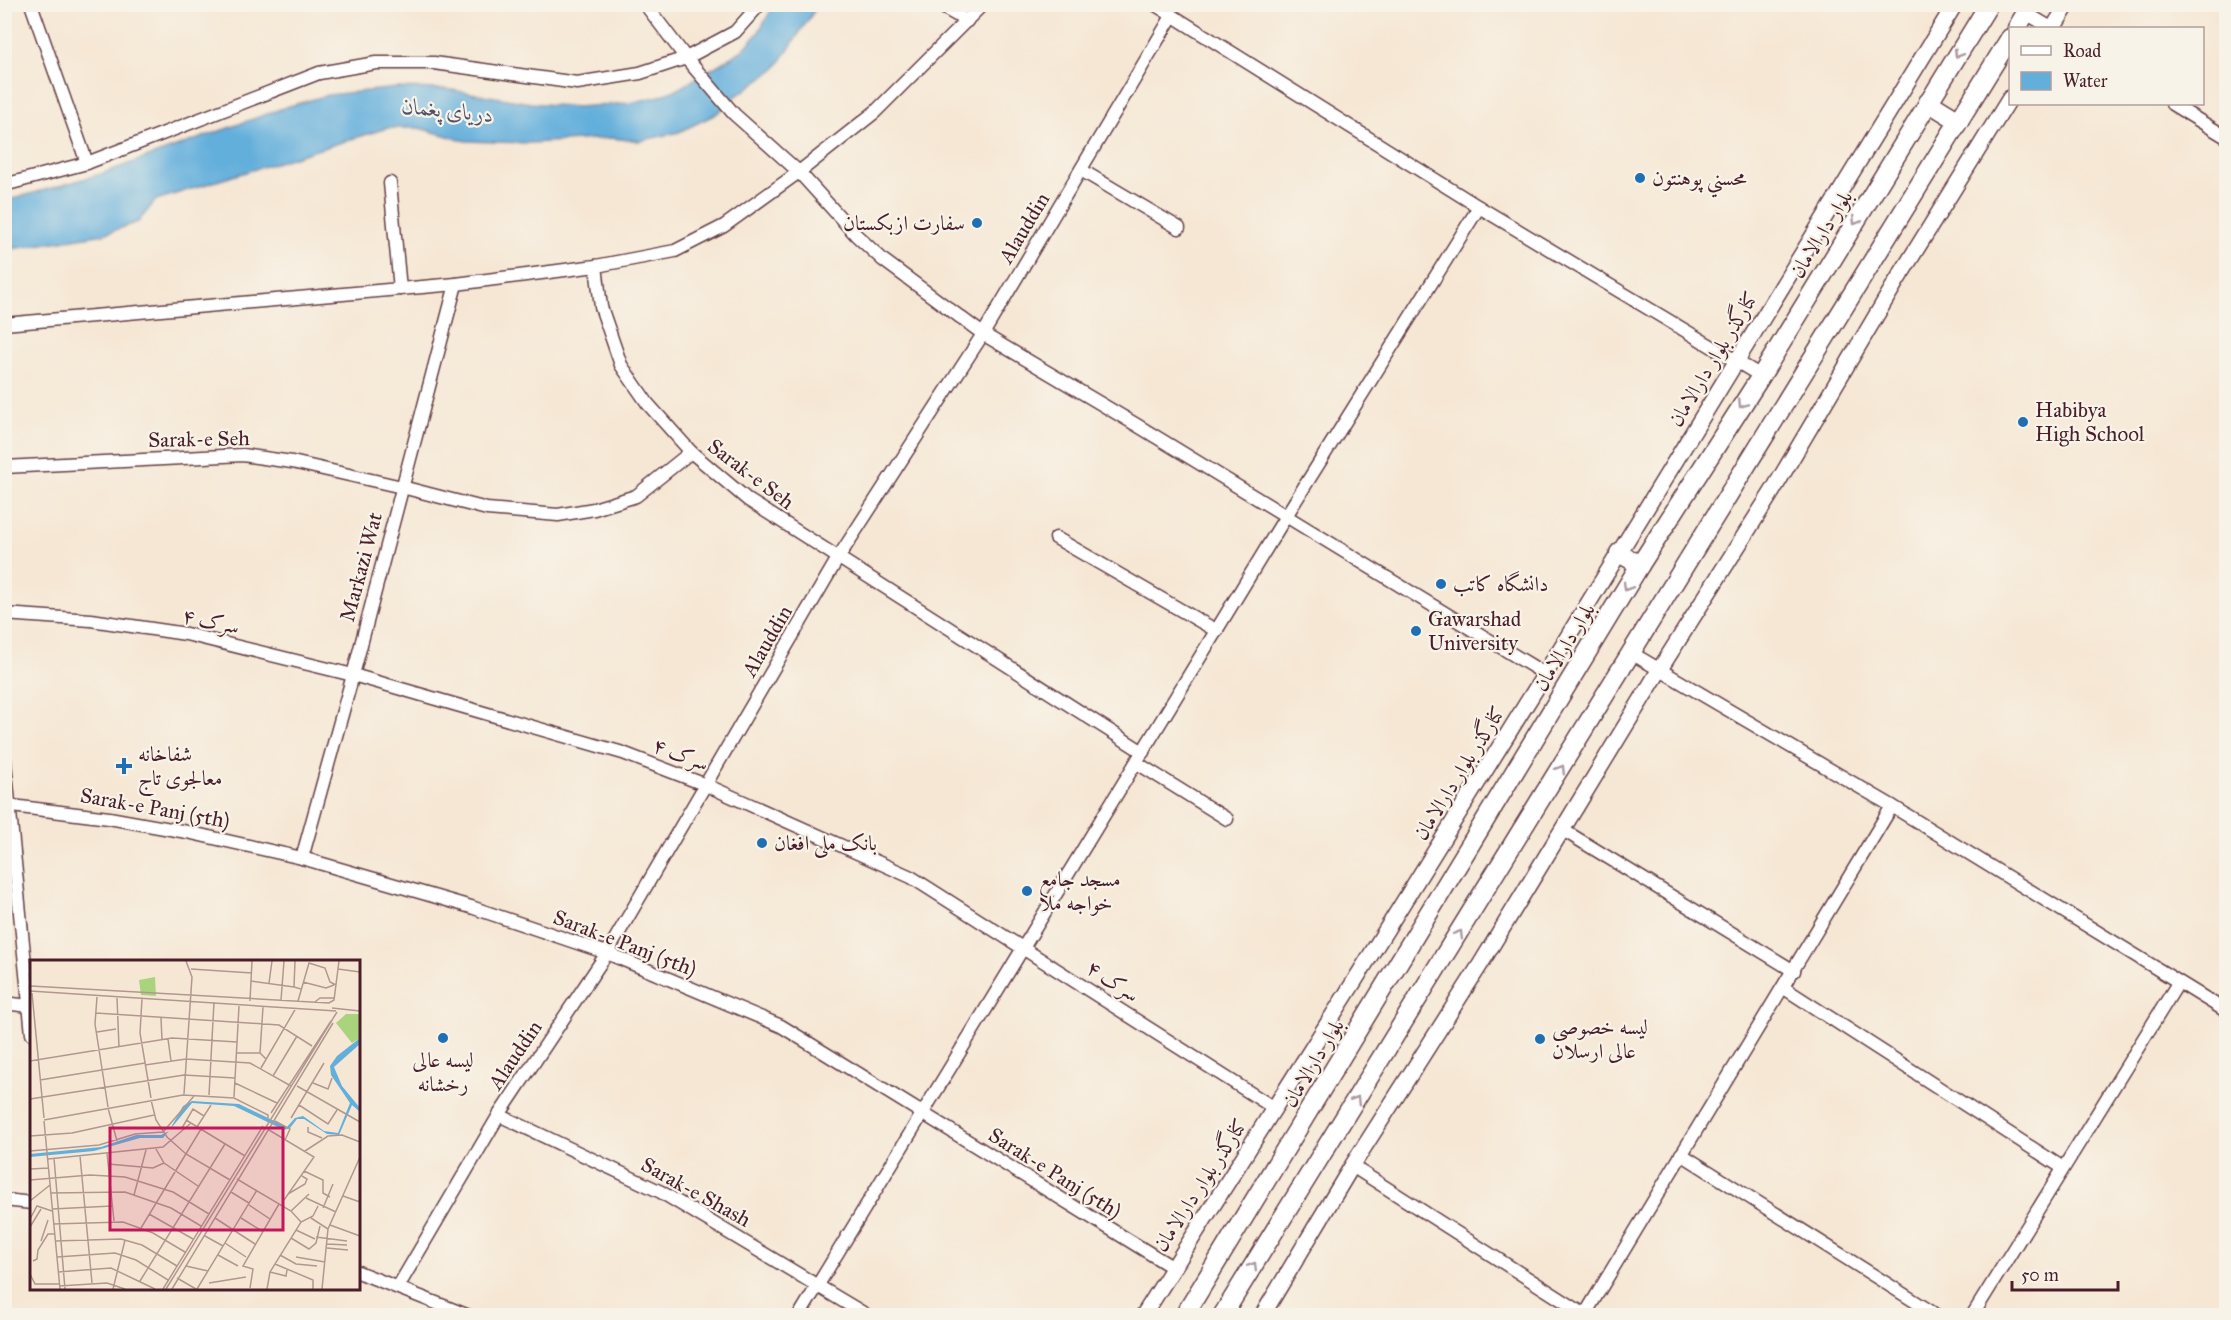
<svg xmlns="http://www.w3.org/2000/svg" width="2231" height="1320" font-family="'IM FELL Great Primer',Amiri,serif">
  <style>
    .water { fill: #63afdc; stroke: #566784; stroke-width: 1.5 }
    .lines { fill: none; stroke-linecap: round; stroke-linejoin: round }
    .minor-casing { stroke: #643d44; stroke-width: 15 }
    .tertiary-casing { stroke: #643d44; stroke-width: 18 }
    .secondary-casing { stroke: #643d44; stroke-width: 21 }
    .minor { stroke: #fff; stroke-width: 12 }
    .tertiary { stroke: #fff; stroke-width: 15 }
    .secondary { stroke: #fff; stroke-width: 18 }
    .oneway { stroke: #ae9aa0 }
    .poi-dot { fill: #1f6fb2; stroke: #f7f3e8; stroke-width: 2 }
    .labels { text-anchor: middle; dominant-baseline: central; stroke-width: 4.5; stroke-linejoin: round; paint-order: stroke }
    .poi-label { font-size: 21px; fill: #4a1f2b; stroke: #f7f3e8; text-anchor: start }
    .street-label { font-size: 21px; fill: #4a1f2b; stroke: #f7f3e8 }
    .water-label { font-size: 22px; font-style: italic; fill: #535169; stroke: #f7f3e8 }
    .inset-road { fill: none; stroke: #b19790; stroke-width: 1.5 }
    .view { fill: #c2185b; fill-opacity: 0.15; stroke: #c2185b; stroke-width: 3 }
    .inset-edge { fill: none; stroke: #4a1f2b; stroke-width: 3 }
  </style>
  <rect width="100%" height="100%" fill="#f7f3e8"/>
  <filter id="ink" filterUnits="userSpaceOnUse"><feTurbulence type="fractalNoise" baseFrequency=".0167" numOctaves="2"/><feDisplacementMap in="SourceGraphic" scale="12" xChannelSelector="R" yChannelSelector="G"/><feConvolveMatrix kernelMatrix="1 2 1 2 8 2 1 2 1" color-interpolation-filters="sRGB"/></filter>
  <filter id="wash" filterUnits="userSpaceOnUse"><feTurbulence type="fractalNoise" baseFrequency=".008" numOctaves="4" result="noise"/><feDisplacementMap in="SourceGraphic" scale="24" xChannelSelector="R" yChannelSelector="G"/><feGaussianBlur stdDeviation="1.35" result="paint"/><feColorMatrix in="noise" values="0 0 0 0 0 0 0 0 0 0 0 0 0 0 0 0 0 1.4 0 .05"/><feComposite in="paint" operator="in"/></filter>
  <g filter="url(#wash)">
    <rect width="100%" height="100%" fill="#f6e7d4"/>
    <path class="water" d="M 774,5 L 818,5 L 776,68 L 735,97 L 716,114 L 679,132 L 639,141 L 611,138 L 530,143 L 466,141 L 419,128 L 387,128 L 156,200 L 138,222 L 104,234 L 5,250 L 5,201 L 101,174 L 286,107 L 328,95 L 397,88 L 446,89 L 531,103 L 577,107 L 630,103 L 660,96 L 680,88 L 743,50 L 758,33 Z"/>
  </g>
  <g filter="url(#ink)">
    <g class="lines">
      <defs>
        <g id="minor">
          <path d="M 31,4 L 87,163"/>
          <path d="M 645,4 L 686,58 L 734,114 L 799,172 L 856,235 L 883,260 L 983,334 L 1135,424 L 1545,674"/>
          <path d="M 937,4 L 967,21"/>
          <path d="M 1154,4 L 1479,207 L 1761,376"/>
          <path d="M 2026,13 L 2051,28"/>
          <path d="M 2172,104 L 2226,137"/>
          <path d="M 1081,170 L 1179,228"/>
          <path d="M 390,183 L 400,289"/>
          <path d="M 4,185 L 87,163 L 319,73 L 376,63 L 434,63 L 577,83 L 640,73 L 686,58 L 735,32 L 760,4"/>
          <path d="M 596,266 L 601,307 L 621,365 L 648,404 L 691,452 L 748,500 L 1143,752"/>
          <path d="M 4,324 L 456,284 L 596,266 L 675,251 L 724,226 L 799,172 L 875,112 L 983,4"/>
          <path d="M 4,467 L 243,455 L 292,462 L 402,487 L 487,509 L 558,515 L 594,509 L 636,496 L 691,452"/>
          <path d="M 1056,538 L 1217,631"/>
          <path d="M 4,614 L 91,620 L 186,634 L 353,675 L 623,753 L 706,785 L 911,877 L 1274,1108"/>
          <path d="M 1633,654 L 1892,806 L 2226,1011"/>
          <path d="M 4,752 L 32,1034"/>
          <path d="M 1137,763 L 1227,819"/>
          <path d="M 4,805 L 109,818 L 187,832 L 302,858 L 471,907 L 607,953 L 781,1026 L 1172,1267"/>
          <path d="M 1563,830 L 1794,971"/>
          <path d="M 302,858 L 353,675 L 456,284"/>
          <path d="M 1784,988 L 2063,1168"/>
          <path d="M 4,1003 L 29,1006"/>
          <path d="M 499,1115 L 661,1192 L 868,1316"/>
          <path d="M 1681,1154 L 1938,1316"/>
          <path d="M 1352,1166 L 1587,1316"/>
          <path d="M 4,1200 L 32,1203"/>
          <path d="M 358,1272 L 469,1316"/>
          <path d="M 398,1287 L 499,1115 L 607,953 L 838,558 L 983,334 L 1172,16"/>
          <path d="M 799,1316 L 1286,516 L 1479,207"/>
          <path d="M 1584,1316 C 1687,1146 1790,976 1892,806"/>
          <path d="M 1972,1316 L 2178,983"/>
        </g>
        <g id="tertiary">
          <path d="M 2053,28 L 2068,4"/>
          <path d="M 1143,1316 L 1352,985 L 1545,674 L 1955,4"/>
          <path d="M 1262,1316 L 1352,1166 L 1480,965 L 1660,669 L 1772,492 L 1896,282 L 2010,98"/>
        </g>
        <g id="secondary">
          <path d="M 2017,28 L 2031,4"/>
          <path d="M 1928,102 L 1959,121"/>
          <path d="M 1619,553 L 1640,565"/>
          <path d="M 1184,1316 L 1640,565 L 1761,376 L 1989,4"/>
          <path d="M 1222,1316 L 2010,38"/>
        </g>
      </defs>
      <use href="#minor" class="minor-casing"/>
      <use href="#tertiary" class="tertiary-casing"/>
      <use href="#secondary" class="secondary-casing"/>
      <use href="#minor" class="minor"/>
      <use href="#tertiary" class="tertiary"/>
      <use href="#secondary" class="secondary"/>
    </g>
    <defs><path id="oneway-chevron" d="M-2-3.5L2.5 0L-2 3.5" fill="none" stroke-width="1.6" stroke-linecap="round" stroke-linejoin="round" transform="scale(1.5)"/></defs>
    <g class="oneway">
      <use href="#oneway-chevron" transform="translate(1958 54) rotate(122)"/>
      <use href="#oneway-chevron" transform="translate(1856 221) rotate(122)"/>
      <use href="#oneway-chevron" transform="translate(1742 404) rotate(123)"/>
      <use href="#oneway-chevron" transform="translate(1627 587) rotate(121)"/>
      <use href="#oneway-chevron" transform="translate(1561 769) rotate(-58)"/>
      <use href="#oneway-chevron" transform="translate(1459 934) rotate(-58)"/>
      <use href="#oneway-chevron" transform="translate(1356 1100) rotate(-58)"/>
      <use href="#oneway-chevron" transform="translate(1253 1266) rotate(-58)"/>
    </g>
  </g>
  <g class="poi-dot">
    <circle cx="1640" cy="178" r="6"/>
    <circle cx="977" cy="223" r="6"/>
    <circle cx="2023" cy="422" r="6"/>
    <circle cx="1441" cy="584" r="6"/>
    <circle cx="1416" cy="631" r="6"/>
    <path d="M121 757h6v6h6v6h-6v6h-6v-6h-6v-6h6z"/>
    <circle cx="762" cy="843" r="6"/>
    <circle cx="1027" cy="891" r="6"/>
    <circle cx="443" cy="1038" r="6"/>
    <circle cx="1540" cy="1039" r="6"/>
  </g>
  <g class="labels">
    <g class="poi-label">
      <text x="1652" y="178">محسني پوهنتون</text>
      <text x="965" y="223" text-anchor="end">سفارت ازبکستان</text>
      <text x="2035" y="410">Habibya<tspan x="2035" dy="24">High School</tspan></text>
      <text x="1453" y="584">دانشگاه کاتب</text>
      <text x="1428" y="619">Gawarshad<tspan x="1428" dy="24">University</tspan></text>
      <text x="138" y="754">شفاخانه<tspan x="138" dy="24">معالجوی تاج</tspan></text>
      <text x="774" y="843">بانک ملی افغان</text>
      <text x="1039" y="879">مسجد جامع<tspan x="1039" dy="24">خواجه ملا</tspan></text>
      <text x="1552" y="1027">لیسه خصوصی<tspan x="1552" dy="24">عالی ارسلان</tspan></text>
      <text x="443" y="1060" text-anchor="middle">لیسه عالی<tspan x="443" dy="24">رخشانه</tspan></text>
    </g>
    <g class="street-label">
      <text transform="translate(1024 228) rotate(-59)">Alauddin</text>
      <text transform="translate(1821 234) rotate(-58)">بلوار دارالامان</text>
      <text transform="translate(1713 359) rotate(-59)">کنارگذر بلوار دارالامان</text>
      <text transform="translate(199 439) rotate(-1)">Sarak-e Seh</text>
      <text transform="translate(751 474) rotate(37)">Sarak-e Seh</text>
      <text transform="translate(361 567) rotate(-75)">Markazi Wat</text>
      <text transform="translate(211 621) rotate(12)">سرک ۴</text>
      <text transform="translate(767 641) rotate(-60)">Alauddin</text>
      <text transform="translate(1564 647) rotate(-59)">بلوار دارالامان</text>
      <text transform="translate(681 754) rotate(21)">سرک ۴</text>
      <text transform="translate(1459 773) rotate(-58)">کنارگذر بلوار دارالامان</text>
      <text transform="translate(155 808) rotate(10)">Sarak-e Panj (5th)</text>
      <text transform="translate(625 943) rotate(21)">Sarak-e Panj (5th)</text>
      <text transform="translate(1113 981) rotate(33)">سرک ۴</text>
      <text transform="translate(515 1055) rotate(-56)">Alauddin</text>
      <text transform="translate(1313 1063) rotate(-59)">بلوار دارالامان</text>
      <text transform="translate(1055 1173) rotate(32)">Sarak-e Panj (5th)</text>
      <text transform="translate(1200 1185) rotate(-57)">کنارگذر بلوار دارالامان</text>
      <text transform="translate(696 1192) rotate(29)">Sarak-e Shash</text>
    </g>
    <g class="water-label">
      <text transform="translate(448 110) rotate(6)">دریای پغمان</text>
    </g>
  </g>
  <g transform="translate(30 960)">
    <rect width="330" height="330" fill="#f6e7d4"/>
    <path d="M 125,17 L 126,36 L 111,35 L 109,20 ZM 316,54 L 330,54 L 330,78 L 322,83 L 306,63 Z" fill="#aad37e"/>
    <path d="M 330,78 L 330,84 L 304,107 L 312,126 L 330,148 L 330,152 L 322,145 L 309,175 L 297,174 L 274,159 L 267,159 L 260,168 L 254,170 L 204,146 L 162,143 L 133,178 L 110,178 L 64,191 L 0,197 L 0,194 L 71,187 L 106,175 L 131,175 L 139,171 L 153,146 L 162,141 L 209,144 L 257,167 L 265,158 L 273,156 L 294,171 L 308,173 L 320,143 L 301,115 L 300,106 L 307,96 Z" fill="#63afdc"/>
    <path class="inset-road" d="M 265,1 L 264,27 L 271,29M 161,9 L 222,13M 308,9 L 330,12M 221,21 L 264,27M 273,22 L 296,28 L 304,25M 239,23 L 242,1M 1,26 L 299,43 L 304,40 L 309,1M 0,31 L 306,51M 2,33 L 14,158M 67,37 L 65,64 L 78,147M 87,38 L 89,87M 112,39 L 110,73 L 121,138M 251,40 L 254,1M 220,41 L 222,1M 268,41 L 279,3 L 295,8 L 300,22 L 306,25M 285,42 L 290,38 L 304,38M 302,48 L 330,51M 66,53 L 249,65 L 282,86M 131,58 L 132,80M 67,72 L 86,69M 138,79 L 141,101M 206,93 L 230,93 L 236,99M 230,93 L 233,47M 0,101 L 142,78 L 207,82M 115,105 L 156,99 L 220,103 L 261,126M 231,108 L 266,48M 243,116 L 267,76M 10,120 L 115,103M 205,123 L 247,143M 283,123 L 298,129 L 302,118M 267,126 L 330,162M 154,134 L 162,17 L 156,1M 179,135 L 184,42M 204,137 L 209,46M 0,139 L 154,115 L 205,118M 121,140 L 126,160 L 137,177 L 156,194 L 200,220M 269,145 L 298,164 L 307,150M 78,148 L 87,181M 241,153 L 301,61M 261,158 L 294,103M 14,160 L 153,135 L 204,138 L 238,155 L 238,158M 156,160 L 215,196M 14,161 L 30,329M 245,161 L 260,169 L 255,180M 167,167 L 181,145M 278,167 L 278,172 L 292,178M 152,168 L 163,149 L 174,156M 239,170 L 284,197 L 254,240M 0,176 L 42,173 L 124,155M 126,189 L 134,203 L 168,226M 0,191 L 69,185 L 105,174 L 133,172 L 164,136M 275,191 L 298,176 L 312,175 L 330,182M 77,193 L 84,261M 50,196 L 62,323M 24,198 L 35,329M 18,199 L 133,187 L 161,163M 78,204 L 123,208 L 134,203M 0,209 L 19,208M 274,211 L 293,220 L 293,233 L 300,237M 207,219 L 261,251 L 271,262M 0,220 L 60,215 L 95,217 L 143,232 L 179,254M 201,232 L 219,243M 21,233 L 95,232 L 141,248 L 171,266M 258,234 L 275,224 L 277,219 L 272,216M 104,235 L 116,190M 313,236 L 330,242M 276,238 L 306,252M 0,241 L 20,225M 219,245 L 240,259M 293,248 L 303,224M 22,249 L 82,246M 261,251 L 279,234M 119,254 L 163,279M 185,258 L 225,284M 211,258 L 232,271M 281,258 L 298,269M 0,259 L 7,246 L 22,251M 23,264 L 93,262 L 123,273 L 155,292M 300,265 L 330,276M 0,267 L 11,249M 111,268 L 171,169M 266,270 L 285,279M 175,276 L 193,286M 286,277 L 317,281M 261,278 L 279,289 L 286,283 L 290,266M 11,281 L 18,260M 25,281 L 91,279 L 112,285 L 147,306M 195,283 L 216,297M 297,284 L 317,285M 297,288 L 318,290M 188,295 L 208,306M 250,295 L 266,304 L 287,306M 27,297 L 85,293 L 106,300 L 138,320M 266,297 L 295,302M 3,301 L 7,299 L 8,290 L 18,274 L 24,274M 245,304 L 283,320 L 283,329M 156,306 L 178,311M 28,312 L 81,308 L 125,329M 240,312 L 256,316 L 257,310M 0,314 L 5,324 L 29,324M 147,318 L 166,329M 110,321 L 195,184M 179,323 L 216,317M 29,326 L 77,323 L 95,329M 220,328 L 223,309 L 213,306 L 249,244M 83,329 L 95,280M 133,329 L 233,166M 136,329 L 307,52M 142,329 L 303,63M 167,329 L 227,230M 237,329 L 240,312 L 271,262 L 283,256 L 288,246M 292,329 L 298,269 L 330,197"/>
    <path class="view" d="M 80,168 L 253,168 L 253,270 L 80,270 Z"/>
    <rect width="330" height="330" class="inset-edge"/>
  </g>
  <rect width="2231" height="1320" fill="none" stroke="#f7f3e8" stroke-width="24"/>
  <rect x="2009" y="27" width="195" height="78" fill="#f7f3e8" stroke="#b29e9c" stroke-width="1.5"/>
  <rect x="2021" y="46" width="30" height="9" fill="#ffffff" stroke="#b29e9c" stroke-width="1.5"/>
  <text x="2063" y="57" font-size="18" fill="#4a1f2b">Road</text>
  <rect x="2021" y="72" width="30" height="18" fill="#63afdc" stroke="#b29e9c" stroke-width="1.5"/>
  <text x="2063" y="87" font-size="18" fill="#4a1f2b">Water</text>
  <path d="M2012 1281v9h106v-9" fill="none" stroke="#4a1f2b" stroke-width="3"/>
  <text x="2021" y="1281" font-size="18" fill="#4a1f2b" stroke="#f7f3e8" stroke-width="4.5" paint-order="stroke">50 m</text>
</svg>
